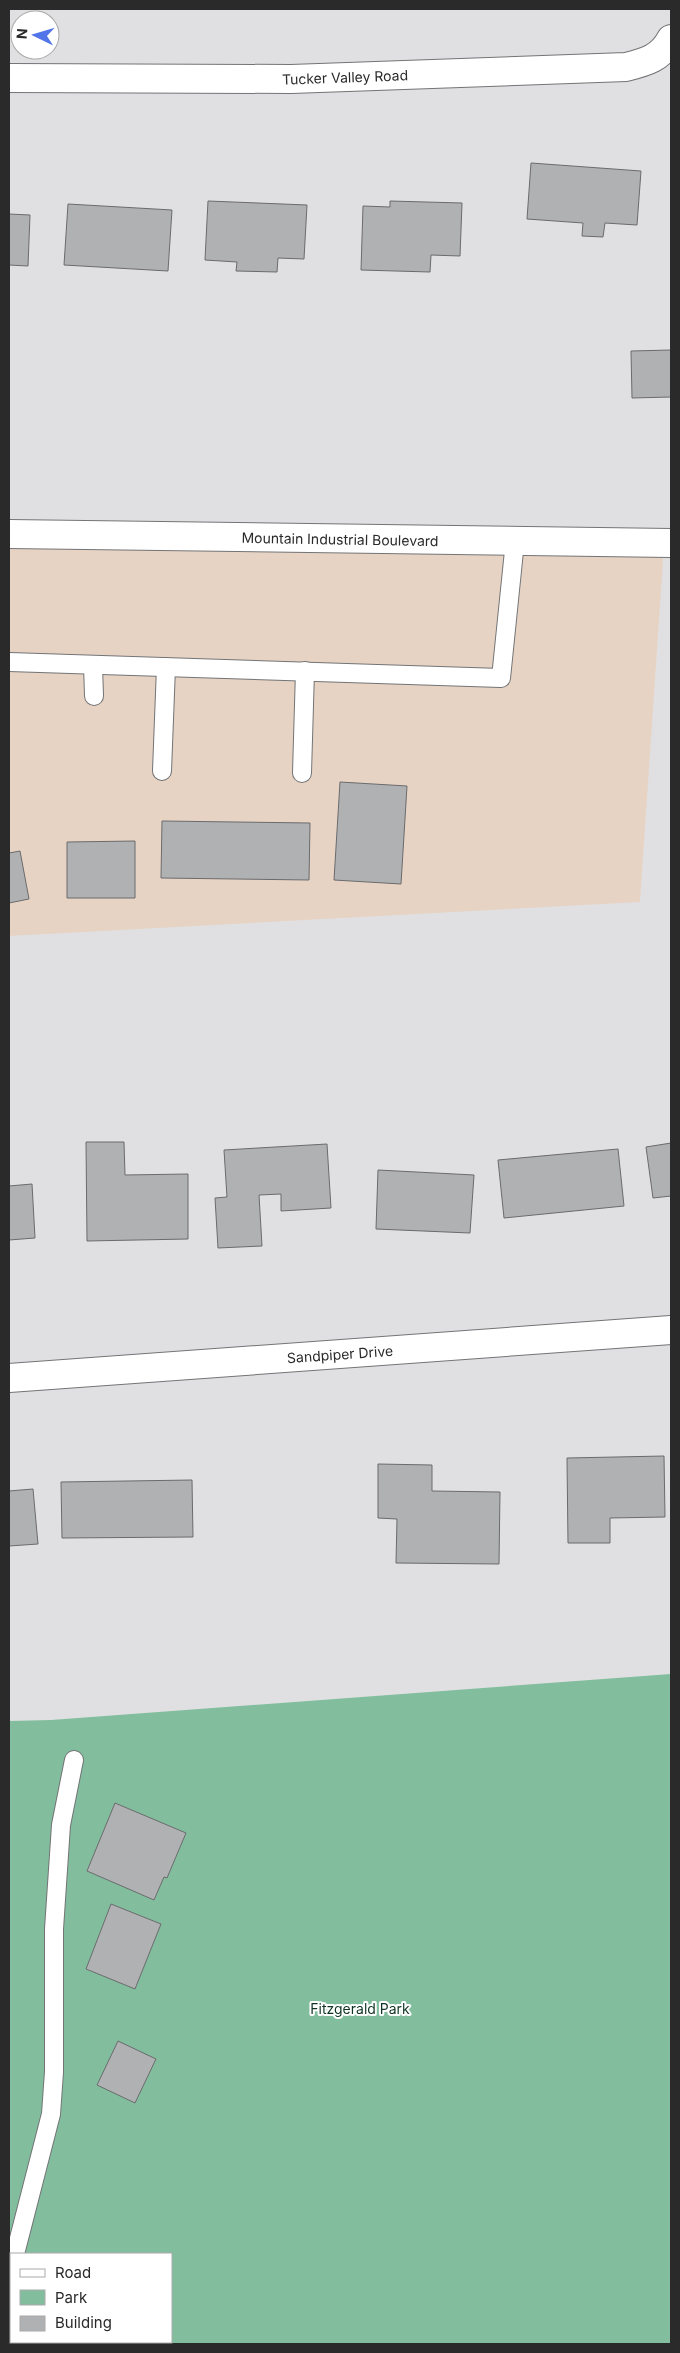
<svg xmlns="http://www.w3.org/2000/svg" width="680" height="2353" font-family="Inter,sans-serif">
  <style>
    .commercial { fill: #e7d3c4 }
    .green { fill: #82be9e; fill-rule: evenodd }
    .building { fill: #b0b1b3; stroke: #6b6b6d }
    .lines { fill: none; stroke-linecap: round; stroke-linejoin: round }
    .lane-casing { stroke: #737476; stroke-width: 20 }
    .street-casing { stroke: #737476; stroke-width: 30 }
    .primary-casing { stroke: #737476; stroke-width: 30 }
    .lane { stroke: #fff; stroke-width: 18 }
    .street { stroke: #fff; stroke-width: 28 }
    .primary { stroke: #fff; stroke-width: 28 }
    .labels { text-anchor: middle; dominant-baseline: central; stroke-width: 4; stroke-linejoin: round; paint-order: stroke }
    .street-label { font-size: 14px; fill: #2a2a2b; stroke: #fff }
    .park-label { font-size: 14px; fill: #103423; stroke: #fff }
  </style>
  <rect width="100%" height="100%" fill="#e0e0e3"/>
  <path class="commercial" d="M 9,534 L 664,546 L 640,902 L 9,936 Z"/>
  <path class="green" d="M 671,1674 L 671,2344 L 9,2344 L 9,1721 L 51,1720 ZM 11,2254 L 171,2254 L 171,2342 L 11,2342 Z"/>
  <g class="building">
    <path d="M 531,163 L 641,171 L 637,225 L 605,223 L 603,237 L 582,236 L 583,223 L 527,219 Z"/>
    <path d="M 208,201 L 307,205 L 304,259 L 278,258 L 277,272 L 236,271 L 237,262 L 205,260 Z"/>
    <path d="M 390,201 L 462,203 L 460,256 L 431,255 L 430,272 L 361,270 L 363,206 L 390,207 Z"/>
    <path d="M 68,204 L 172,210 L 168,271 L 64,265 Z"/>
    <path d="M 9,214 L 30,215 L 28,266 L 9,265 Z"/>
    <path d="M 671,350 L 671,397 L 632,398 L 631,351 Z"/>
    <path d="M 340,782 L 407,786 L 401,884 L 334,880 Z"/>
    <path d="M 162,821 L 310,823 L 309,880 L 161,878 Z"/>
    <path d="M 135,841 L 135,898 L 67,898 L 67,842 Z"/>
    <path d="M 20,851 L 29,899 L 9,903 L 9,853 Z"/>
    <path d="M 86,1142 L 124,1142 L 125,1175 L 188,1174 L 188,1239 L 87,1241 Z"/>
    <path d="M 671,1143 L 671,1196 L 653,1198 L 646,1147 Z"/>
    <path d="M 327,1144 L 331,1208 L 281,1211 L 281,1194 L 259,1195 L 262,1246 L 218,1248 L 215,1198 L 227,1197 L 224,1150 Z"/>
    <path d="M 618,1149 L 624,1206 L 504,1218 L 498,1160 Z"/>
    <path d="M 378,1170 L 474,1175 L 470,1233 L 376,1229 Z"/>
    <path d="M 32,1184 L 35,1238 L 9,1240 L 9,1186 Z"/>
    <path d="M 664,1456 L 665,1517 L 610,1518 L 610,1543 L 568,1543 L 567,1458 Z"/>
    <path d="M 378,1464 L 432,1465 L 432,1491 L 500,1492 L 499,1564 L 396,1563 L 397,1519 L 378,1518 Z"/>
    <path d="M 192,1480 L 193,1537 L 62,1538 L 61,1482 Z"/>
    <path d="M 33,1489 L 38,1544 L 9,1546 L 9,1491 Z"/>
    <path d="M 115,1803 L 186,1833 L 167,1878 L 164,1877 L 154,1900 L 87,1871 Z"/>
    <path d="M 111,1904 L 161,1924 L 135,1989 L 86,1969 Z"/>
    <path d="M 118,2041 L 156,2059 L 135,2103 L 97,2085 Z"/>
  </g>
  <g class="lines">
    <defs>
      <g id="lane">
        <path d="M 9,662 L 501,678 L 515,541"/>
        <path d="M 93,665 L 94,696"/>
        <path d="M 162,771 L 166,667"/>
        <path d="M 302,773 L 305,671"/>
        <path d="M 15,2254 L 51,2114 L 54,2072 L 54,1929 L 61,1825 L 74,1760"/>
        <path d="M 9,2288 L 11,2273"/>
      </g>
      <g id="street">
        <path d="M 9,78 L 291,79 L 626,67 C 646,62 661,58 671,39"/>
        <path d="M 9,1378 L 671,1330"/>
      </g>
      <path id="primary" d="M 9,534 L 671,543"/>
    </defs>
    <use href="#lane" class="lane-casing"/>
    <use href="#street" class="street-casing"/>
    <use href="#primary" class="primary-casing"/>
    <use href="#lane" class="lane"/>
    <use href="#street" class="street"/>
    <use href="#primary" class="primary"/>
  </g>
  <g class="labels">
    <g class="street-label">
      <text transform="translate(345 77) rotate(-2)">Tucker Valley Road</text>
      <text transform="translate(340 539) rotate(1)">Mountain Industrial Boulevard</text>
      <text transform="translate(340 1354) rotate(-4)">Sandpiper Drive</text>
    </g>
    <g class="park-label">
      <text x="360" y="2008">Fitzgerald Park</text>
    </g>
  </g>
  <rect width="680" height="2353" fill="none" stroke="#2a2a2b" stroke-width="20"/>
  <rect x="10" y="2253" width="162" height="90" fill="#ffffff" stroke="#aaaaaa"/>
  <rect x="20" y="2269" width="25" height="8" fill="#ffffff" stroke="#aaaaaa"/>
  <text x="55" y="2278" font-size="15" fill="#2a2a2b">Road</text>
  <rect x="20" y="2290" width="25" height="15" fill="#82be9e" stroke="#aaaaaa"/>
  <text x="55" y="2303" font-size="15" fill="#2a2a2b">Park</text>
  <rect x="20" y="2316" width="25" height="15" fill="#b0b1b3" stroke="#aaaaaa"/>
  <text x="55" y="2328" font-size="15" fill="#2a2a2b">Building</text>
  <g transform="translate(35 35) rotate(275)"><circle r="24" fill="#ffffff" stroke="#aaaaaa"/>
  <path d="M0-4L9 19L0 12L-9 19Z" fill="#5175e9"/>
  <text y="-8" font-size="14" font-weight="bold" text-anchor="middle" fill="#2a2a2b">N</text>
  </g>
</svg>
